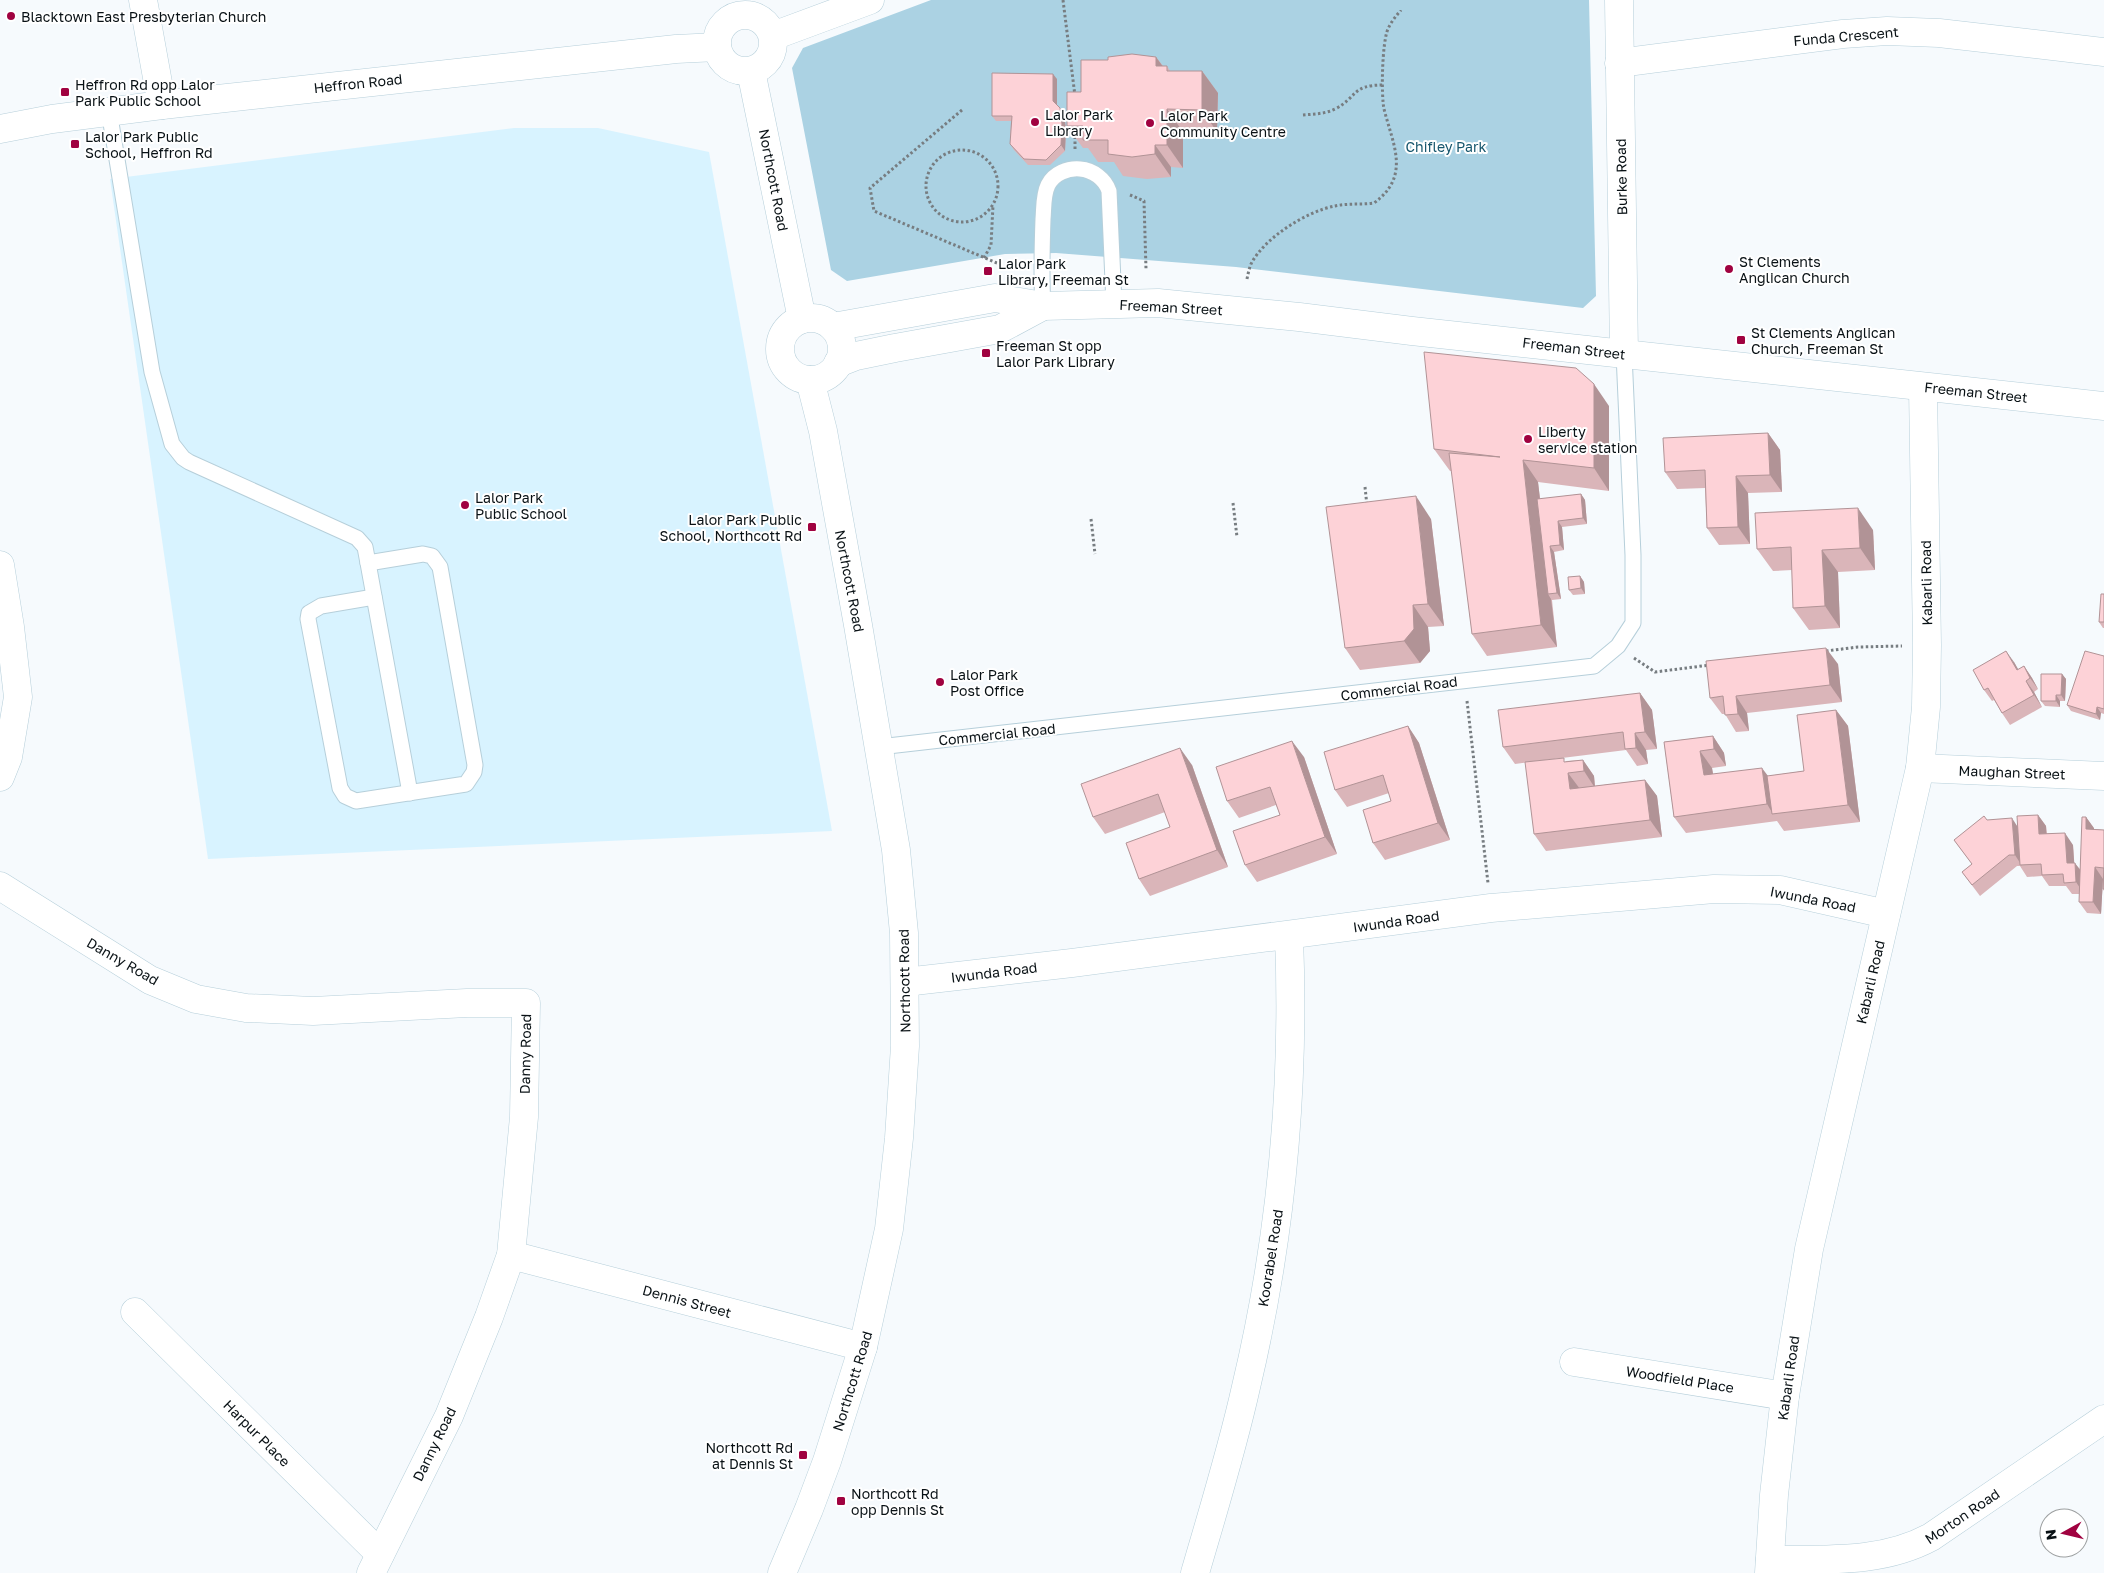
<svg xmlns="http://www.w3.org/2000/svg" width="2104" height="1573" font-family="'Golos Text',sans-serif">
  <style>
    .built { fill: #d8f3ff }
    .green { fill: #abd2e3 }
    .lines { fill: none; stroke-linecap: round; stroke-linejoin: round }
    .lane-casing { stroke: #b6cfda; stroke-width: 17 }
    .street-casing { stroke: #b6cfda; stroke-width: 29 }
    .secondary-casing { stroke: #b6cfda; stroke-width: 29 }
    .path { stroke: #777d81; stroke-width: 3; stroke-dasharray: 2.5 2.5; stroke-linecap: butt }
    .lane { stroke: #fff; stroke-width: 15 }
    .street { stroke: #fff; stroke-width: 28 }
    .secondary { stroke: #fff; stroke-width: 28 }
    .wall { fill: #dab5b9 }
    .shaded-wall { fill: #b19396 }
    .building { fill: #fdd2d7; stroke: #b19396 }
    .poi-dot { fill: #a00240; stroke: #fff; stroke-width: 2 }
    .labels { text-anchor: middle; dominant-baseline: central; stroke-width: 4; stroke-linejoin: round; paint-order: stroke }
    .poi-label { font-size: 14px; fill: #091115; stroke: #fff; text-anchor: start }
    .street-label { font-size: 14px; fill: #091115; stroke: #fff }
    .park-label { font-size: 14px; fill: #16566d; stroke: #fff }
  </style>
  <rect width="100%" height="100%" fill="#f6fafd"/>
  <path class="built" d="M 514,128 L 598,128 L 709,152 L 832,831 L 208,859 L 110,179 Z"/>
  <path class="green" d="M 931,0 L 1589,0 L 1596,296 L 1583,308 L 1236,267 L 1056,253 L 1005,254 L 847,281 L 831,270 L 792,68 L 803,48 Z"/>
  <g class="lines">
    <defs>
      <g id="lane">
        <path d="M 109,111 L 152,372 L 172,444 L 183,458 L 189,462 L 357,538 L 365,547 L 368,563 L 410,793"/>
        <path d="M 1043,306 C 1041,277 1042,248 1043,219 C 1044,208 1043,195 1048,185 C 1054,173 1068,168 1080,169 C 1093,170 1105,179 1109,191 L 1114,304"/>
        <path d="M 368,563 L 423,554 L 432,556 L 440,567 L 475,765 L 474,772 L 466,784 L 356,801 L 345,796 L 340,788 L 308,619 L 309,613 L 321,606 L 374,597"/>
        <path d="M 879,747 L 1594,666 L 1618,646 L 1633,623 L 1633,555 L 1624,354"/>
      </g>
      <g id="street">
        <path d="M 143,0 L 162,105"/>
        <path d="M 1619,0 L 1624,354"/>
        <path d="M 773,36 L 870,0"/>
        <path d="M 1619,63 L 1843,34 L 1887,31 L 1939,33 L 2104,52"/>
        <path d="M 0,565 L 10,627 L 18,697 L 8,757 L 0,777"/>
        <path d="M 1920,768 L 2104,776"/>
        <path d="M 0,886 L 150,980 L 196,999 L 246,1008 L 313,1011 L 467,1003 L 526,1003 L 524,1117 L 511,1255 L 489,1317 L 449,1416 L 371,1573"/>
        <path d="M 905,982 L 1072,963 L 1491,908 L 1714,889 L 1780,890 L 1886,914"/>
        <path d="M 511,1255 L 863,1347"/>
        <path d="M 135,1312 L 380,1554"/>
        <path d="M 1574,1362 L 1785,1396"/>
        <path d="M 1770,1560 C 1825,1559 1881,1564 1931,1537 L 2104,1419"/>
        <path d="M 1195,1573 C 1213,1511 1232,1450 1246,1387 C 1281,1240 1295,1087 1289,936"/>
        <path d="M 1769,1573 L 1774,1495 L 1785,1396 L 1809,1249 L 1920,768 L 1926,707 L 1927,645 L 1923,387"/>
      </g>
      <g id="secondary">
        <circle cx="745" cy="43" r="28"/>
        <path d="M 751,71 L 802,319"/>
        <path d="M 0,129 L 52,119 L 162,105 L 676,49 L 717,47"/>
        <circle cx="811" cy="349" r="31"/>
        <path d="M 833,327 L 995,298 L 1043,306 L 1158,303 L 1299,317 L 1412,331 L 2104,406"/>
        <path d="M 838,363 L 856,356 L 895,348 L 1000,329 L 1043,306"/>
        <path d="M 782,1573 L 809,1509 L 827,1461 L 863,1347 L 889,1229 L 899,1138 L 905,1046 L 904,933 L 896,850 L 858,625 L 823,431 L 810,380"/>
      </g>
    </defs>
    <use href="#lane" class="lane-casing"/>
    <use href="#street" class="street-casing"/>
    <use href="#secondary" class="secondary-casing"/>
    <g class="path">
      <path d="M 1063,0 L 1075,96"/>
      <path d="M 962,110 L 870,188 L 874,211 L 997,263"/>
      <path d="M 1303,115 C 1314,114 1325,114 1335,109 C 1357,98 1351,85 1383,85"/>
      <path d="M 1075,149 L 1075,135"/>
      <circle cx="962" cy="186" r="36"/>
      <path d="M 1130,195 L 1144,201 L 1146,269"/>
      <path d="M 984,258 L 991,245 L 993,205"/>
      <path d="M 1247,279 C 1248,274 1249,269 1251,264 C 1264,238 1307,211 1335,206 C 1348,203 1361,205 1374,203 C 1411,176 1393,145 1384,109 C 1381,95 1382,42 1388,29 C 1391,22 1396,16 1401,10"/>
      <path d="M 1365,487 L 1367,506"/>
      <path d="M 1233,503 L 1237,537"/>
      <path d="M 1091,519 L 1095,554"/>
      <path d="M 1826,651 L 1858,647 L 1902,646"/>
      <path d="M 1634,658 L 1655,672 L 1710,665"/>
      <path d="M 1467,701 L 1488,883"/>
    </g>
    <use href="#lane" class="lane"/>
    <use href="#street" class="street"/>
    <use href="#secondary" class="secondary"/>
  </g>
  <g class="wall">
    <path d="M 1156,57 L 1163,66 L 1167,66 L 1170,71 L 1202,71 L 1218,93 L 1217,132 L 1183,132 L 1183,168 L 1171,167 L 1171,177 L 1147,179 L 1123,176 L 1114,162 L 1098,162 L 1088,148 L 1083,148 L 1067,126 L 1081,92 L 1108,60 Z"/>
    <path d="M 1057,79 L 1057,105 L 1064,114 L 1066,129 L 1065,151 L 1050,165 L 1028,165 L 1014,150 L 1010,144 L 1011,121 L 996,121 L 992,116 Z"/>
    <path d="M 1609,406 L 1609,491 L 1538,482 L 1540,499 L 1581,494 L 1585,500 L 1587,524 L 1562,527 L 1564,550 L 1554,552 L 1561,599 L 1552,600 L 1557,647 L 1487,656 L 1472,634 L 1452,471 L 1450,471 L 1434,449 Z"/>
    <path d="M 1768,433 L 1780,450 L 1782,492 L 1748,493 L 1750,544 L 1719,545 L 1707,528 L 1705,488 L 1677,489 L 1665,472 Z"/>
    <path d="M 1431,519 L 1444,626 L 1428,627 L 1430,651 L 1420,663 L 1360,670 L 1345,648 Z"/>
    <path d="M 1873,530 L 1875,570 L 1838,572 L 1840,628 L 1809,630 L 1793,608 L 1792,570 L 1773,571 L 1757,549 Z"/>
    <path d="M 1580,576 L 1584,582 L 1585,594 L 1573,595 L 1569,590 Z"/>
    <path d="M 2104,594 L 2104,628 L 2103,628 L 2099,622 Z"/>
    <path d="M 2104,656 L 2104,714 L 2101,713 L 2100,720 L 2071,711 L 2067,705 Z"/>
    <path d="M 2014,662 L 2018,670 L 2024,666 L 2032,678 L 2038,689 L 2034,692 L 2042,707 L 2010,725 L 2002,713 L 1994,700 L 1992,701 L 1984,690 Z"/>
    <path d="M 1838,664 L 1842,702 L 1747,713 L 1749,731 L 1736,732 L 1725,714 L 1722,714 L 1710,698 Z"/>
    <path d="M 2062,674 L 2066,679 L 2065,701 L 2060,701 L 2060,707 L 2045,706 L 2041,701 Z"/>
    <path d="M 1640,693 L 1652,710 L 1657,749 L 1646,750 L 1648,764 L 1637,766 L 1626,750 L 1515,764 L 1503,747 Z"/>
    <path d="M 1836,710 L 1848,726 L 1860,822 L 1784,831 L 1777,821 L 1686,833 L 1674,817 L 1664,742 L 1713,736 L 1724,753 L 1726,766 L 1712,768 L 1713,774 L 1768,776 L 1804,771 Z"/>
    <path d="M 1408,726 L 1419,743 L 1450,840 L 1385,860 L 1373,843 L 1391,801 L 1389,793 L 1347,807 L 1335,790 Z"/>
    <path d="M 1304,757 L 1337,854 L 1257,882 L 1245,865 L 1280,815 L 1276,805 L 1239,818 L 1227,801 Z"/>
    <path d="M 1583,760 L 1594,776 L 1595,786 L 1645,780 L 1657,796 L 1662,837 L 1546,851 L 1534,834 L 1566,761 Z"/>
    <path d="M 1192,765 L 1228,867 L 1150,896 L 1139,879 L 1170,827 L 1165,812 L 1105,834 L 1093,817 Z"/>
    <path d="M 2038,815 L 2046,826 L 2047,834 L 2073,845 L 2074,863 L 2080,869 L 2086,817 L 2094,829 L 2104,830 L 2104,891 L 2103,889 L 2103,879 L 2101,914 L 2087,913 L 2079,902 L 2079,894 L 2072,894 L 2066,886 L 2049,886 L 2042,876 L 2027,877 L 2020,866 L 2017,866 L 1980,896 L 1962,872 L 1972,864 L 1954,840 L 1987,820 L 2018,826 Z"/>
  </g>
  <g class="shaded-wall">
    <path d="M 1156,57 L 1172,79 L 1156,66 Z"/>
    <path d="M 1202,71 L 1218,93 L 1217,132 L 1202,110 Z"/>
    <path d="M 1053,74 L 1057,79 L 1057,107 L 1053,101 Z"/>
    <path d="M 1060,108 L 1064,114 L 1066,129 L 1065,151 L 1061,145 Z"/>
    <path d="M 1167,109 L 1183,132 L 1183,168 L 1167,145 Z"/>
    <path d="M 1155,145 L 1171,167 L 1171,177 L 1155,154 Z"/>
    <path d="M 1594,384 L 1609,406 L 1609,491 L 1594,468 Z"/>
    <path d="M 1768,433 L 1780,450 L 1782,492 L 1770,475 Z"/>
    <path d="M 1523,460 L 1538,482 L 1551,593 L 1548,594 L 1551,599 L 1557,647 L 1541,625 Z"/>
    <path d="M 1736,476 L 1748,493 L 1750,544 L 1738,527 Z"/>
    <path d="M 1581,494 L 1585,500 L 1587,524 L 1583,518 Z"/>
    <path d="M 1416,496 L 1431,519 L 1444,626 L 1428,604 Z"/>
    <path d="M 1858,508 L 1873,530 L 1875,570 L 1860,548 Z"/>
    <path d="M 1558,521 L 1562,527 L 1564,550 L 1560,545 Z"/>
    <path d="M 1550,546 L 1554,552 L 1561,599 L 1557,593 Z"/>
    <path d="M 1822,550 L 1838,572 L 1840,628 L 1825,606 Z"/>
    <path d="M 1580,576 L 1584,582 L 1585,594 L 1581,588 Z"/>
    <path d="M 1413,605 L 1428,627 L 1430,651 L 1420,663 L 1404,641 Z"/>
    <path d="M 1826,648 L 1838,664 L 1842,702 L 1830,685 Z"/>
    <path d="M 2006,651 L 2014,662 L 2025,681 L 2017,670 Z"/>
    <path d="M 2024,666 L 2032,678 L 2038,689 L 2030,678 Z"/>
    <path d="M 2062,674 L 2066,679 L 2065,701 L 2061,695 Z"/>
    <path d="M 2026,681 L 2034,692 L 2042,707 L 2034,695 Z"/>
    <path d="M 1640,693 L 1652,710 L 1657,749 L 1645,732 Z"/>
    <path d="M 2056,695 L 2060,701 L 2060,707 L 2056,701 Z"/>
    <path d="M 1736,696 L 1747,713 L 1749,731 L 1738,714 Z"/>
    <path d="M 2097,707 L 2101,713 L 2100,720 L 2096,714 Z"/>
    <path d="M 1836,710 L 1848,726 L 1860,822 L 1848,805 Z"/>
    <path d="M 1408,726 L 1419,743 L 1450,840 L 1438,823 Z"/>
    <path d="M 1635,733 L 1646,750 L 1648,764 L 1636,748 Z"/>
    <path d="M 1713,736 L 1724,753 L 1726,766 L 1714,749 Z"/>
    <path d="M 1292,741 L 1304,757 L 1337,854 L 1325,837 Z"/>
    <path d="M 1180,748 L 1192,765 L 1228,867 L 1217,850 Z"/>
    <path d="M 1700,751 L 1712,768 L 1716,792 L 1704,775 Z"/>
    <path d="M 1583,760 L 1594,776 L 1595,788 L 1584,771 Z"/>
    <path d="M 1762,768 L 1774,784 L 1773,814 L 1767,804 Z"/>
    <path d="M 1568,773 L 1580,789 L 1570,789 Z"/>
    <path d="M 1645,780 L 1657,796 L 1662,837 L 1650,820 Z"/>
    <path d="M 2038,815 L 2046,826 L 2047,846 L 2039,834 Z"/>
    <path d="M 2086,817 L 2094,828 L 2094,840 L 2086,829 Z"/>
    <path d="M 2012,818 L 2019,829 L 2022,866 L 2015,855 Z"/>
    <path d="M 2065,833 L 2073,845 L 2075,874 L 2067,863 Z"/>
    <path d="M 2075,863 L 2083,874 L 2084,894 L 2076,882 Z"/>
    <path d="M 2095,867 L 2103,879 L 2101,914 L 2093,902 Z"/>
  </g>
  <g class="building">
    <path d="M 1132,54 L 1156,57 L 1156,66 L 1167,66 L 1167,71 L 1202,71 L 1202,110 L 1167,109 L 1167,145 L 1155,145 L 1155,154 L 1132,157 L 1108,154 L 1108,140 L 1083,140 L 1083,126 L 1067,126 L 1067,92 L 1081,92 L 1081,60 L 1108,60 L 1108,57 Z"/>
    <path d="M 992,73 L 1053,74 L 1053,101 L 1060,108 L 1062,124 L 1061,145 L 1046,160 L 1024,159 L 1010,144 L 1012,116 L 992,116 Z"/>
    <path d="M 1424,352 L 1576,368 L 1594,384 L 1594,468 L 1523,460 L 1541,625 L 1472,634 L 1449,453 L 1500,457 L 1434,449 Z"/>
    <path d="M 1768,433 L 1770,475 L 1736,476 L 1738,527 L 1707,528 L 1705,470 L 1665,472 L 1663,438 Z"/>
    <path d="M 1581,494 L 1583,518 L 1558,521 L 1560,545 L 1550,546 L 1557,593 L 1548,594 L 1537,499 Z"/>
    <path d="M 1416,496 L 1428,604 L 1413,605 L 1414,629 L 1404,641 L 1345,648 L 1326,507 Z"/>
    <path d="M 1858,508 L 1860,548 L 1822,550 L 1825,606 L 1793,608 L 1791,547 L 1757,549 L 1755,513 Z"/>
    <path d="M 1580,576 L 1581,588 L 1569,590 L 1568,577 Z"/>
    <path d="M 2101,594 L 2104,594 L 2104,622 L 2099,622 Z"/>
    <path d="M 1826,648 L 1830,685 L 1736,696 L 1738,714 L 1725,715 L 1723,696 L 1710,698 L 1706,661 Z"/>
    <path d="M 2006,651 L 2017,670 L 2024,666 L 2030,678 L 2026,681 L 2034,695 L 2002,713 L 1988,688 L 1984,690 L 1973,670 Z"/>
    <path d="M 2085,651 L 2104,656 L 2104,709 L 2097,707 L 2096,714 L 2067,705 Z"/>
    <path d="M 2041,674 L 2062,674 L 2061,695 L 2056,695 L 2056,701 L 2041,701 Z"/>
    <path d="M 1640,693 L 1645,732 L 1635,733 L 1636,748 L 1625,749 L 1623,732 L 1503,747 L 1498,710 Z"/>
    <path d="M 1836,710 L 1848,805 L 1772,814 L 1767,776 L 1804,771 L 1797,715 Z"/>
    <path d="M 1408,726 L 1438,823 L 1373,843 L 1363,810 L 1391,801 L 1383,775 L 1335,790 L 1324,752 Z"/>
    <path d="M 1713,736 L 1714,749 L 1700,751 L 1704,775 L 1762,768 L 1767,804 L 1674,817 L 1664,742 Z"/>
    <path d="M 1292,741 L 1325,837 L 1245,865 L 1233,831 L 1280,815 L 1270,787 L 1227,801 L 1216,767 Z"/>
    <path d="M 1180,748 L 1217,850 L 1139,879 L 1126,843 L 1170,827 L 1158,794 L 1093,817 L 1081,784 Z"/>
    <path d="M 1564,758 L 1564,762 L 1583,760 L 1584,771 L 1568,773 L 1570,789 L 1645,780 L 1650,820 L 1534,834 L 1525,762 Z"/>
    <path d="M 2038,815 L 2039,834 L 2065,833 L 2067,863 L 2075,863 L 2076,882 L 2064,883 L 2063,874 L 2042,875 L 2041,864 L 2020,865 L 2017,816 Z"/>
    <path d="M 1984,816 L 1987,820 L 2012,818 L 2015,855 L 2009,855 L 1972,885 L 1962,872 L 1972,864 L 1954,840 Z"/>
    <path d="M 2082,817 L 2086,817 L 2086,829 L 2104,830 L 2104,889 L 2103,889 L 2104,868 L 2095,867 L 2093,902 L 2079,902 Z"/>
  </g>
  <g class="poi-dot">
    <circle cx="11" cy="16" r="5"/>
    <rect x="60" y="87" width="10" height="10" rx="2.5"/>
    <circle cx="1035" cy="122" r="5"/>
    <circle cx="1150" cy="123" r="5"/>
    <rect x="70" y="139" width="10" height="10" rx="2.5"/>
    <circle cx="1729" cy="269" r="5"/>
    <rect x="983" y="266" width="10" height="10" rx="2.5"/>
    <rect x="1736" y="335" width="10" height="10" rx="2.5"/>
    <rect x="981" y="348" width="10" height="10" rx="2.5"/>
    <circle cx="1528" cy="439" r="5"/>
    <circle cx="465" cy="505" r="5"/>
    <rect x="807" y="522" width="10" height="10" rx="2.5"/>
    <circle cx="940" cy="682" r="5"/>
    <rect x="798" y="1450" width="10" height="10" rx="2.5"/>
    <rect x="836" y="1496" width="10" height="10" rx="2.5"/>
  </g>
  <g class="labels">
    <g class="poi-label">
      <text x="21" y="16">Blacktown East Presbyterian Church</text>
      <text x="75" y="84">Heffron Rd opp Lalor<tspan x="75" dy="16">Park Public School</tspan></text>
      <text x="1045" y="114">Lalor Park<tspan x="1045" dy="16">Library</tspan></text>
      <text x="1160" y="115">Lalor Park<tspan x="1160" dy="16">Community Centre</tspan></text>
      <text x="85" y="136">Lalor Park Public<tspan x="85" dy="16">School, Heffron Rd</tspan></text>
      <text x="1739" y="261">St Clements<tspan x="1739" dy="16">Anglican Church</tspan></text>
      <text x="998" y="263">Lalor Park<tspan x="998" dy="16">Library, Freeman St</tspan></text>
      <text x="1751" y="332">St Clements Anglican<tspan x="1751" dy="16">Church, Freeman St</tspan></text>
      <text x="996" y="345">Freeman St opp<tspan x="996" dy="16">Lalor Park Library</tspan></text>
      <text x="1538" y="431">Liberty<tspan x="1538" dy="16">service station</tspan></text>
      <text x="475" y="497">Lalor Park<tspan x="475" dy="16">Public School</tspan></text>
      <text x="802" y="519" text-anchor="end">Lalor Park Public<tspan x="802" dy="16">School, Northcott Rd</tspan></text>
      <text x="950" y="674">Lalor Park<tspan x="950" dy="16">Post Office</tspan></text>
      <text x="793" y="1447" text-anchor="end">Northcott Rd<tspan x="793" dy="16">at Dennis St</tspan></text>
      <text x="851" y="1493">Northcott Rd<tspan x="851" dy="16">opp Dennis St</tspan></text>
    </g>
    <g class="street-label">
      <text transform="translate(1846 36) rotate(-5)">Funda Crescent</text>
      <text transform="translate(358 83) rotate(-6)">Heffron Road</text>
      <text transform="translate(1621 177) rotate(-91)">Burke Road</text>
      <text transform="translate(774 180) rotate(79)">Northcott Road</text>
      <text transform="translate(1171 307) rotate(3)">Freeman Street</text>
      <text transform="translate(1574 348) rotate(7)">Freeman Street</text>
      <text transform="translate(1976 392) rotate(6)">Freeman Street</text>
      <text transform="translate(850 581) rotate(79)">Northcott Road</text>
      <text transform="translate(1926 583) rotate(-91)">Kabarli Road</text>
      <text transform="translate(1399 688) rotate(-7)">Commercial Road</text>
      <text transform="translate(997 734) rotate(-6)">Commercial Road</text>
      <text transform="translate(2012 772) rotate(2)">Maughan Street</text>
      <text transform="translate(1813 899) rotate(11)">Iwunda Road</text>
      <text transform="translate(1396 921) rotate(-8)">Iwunda Road</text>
      <text transform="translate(123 961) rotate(30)">Danny Road</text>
      <text transform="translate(994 972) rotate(-7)">Iwunda Road</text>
      <text transform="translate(904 981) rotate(-91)">Northcott Road</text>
      <text transform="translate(1870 982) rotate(-77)">Kabarli Road</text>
      <text transform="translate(525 1054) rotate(-89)">Danny Road</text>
      <text transform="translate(1270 1258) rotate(-81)">Koorabel Road</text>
      <text transform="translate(687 1301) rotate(15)">Dennis Street</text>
      <text transform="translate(1788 1378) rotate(-82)">Kabarli Road</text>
      <text transform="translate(1680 1379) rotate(9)">Woodfield Place</text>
      <text transform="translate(852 1381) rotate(-73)">Northcott Road</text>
      <text transform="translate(257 1433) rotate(45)">Harpur Place</text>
      <text transform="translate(434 1444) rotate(-64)">Danny Road</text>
      <text transform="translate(1962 1516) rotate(-34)">Morton Road</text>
    </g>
    <g class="park-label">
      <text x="1446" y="146">Chifley Park</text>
    </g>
  </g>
  <g transform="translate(2064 1533) rotate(262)"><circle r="24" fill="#ffffff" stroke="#9da0a1"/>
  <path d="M0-4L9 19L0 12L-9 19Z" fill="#a00240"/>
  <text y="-8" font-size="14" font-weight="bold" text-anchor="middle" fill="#091115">N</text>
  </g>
</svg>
